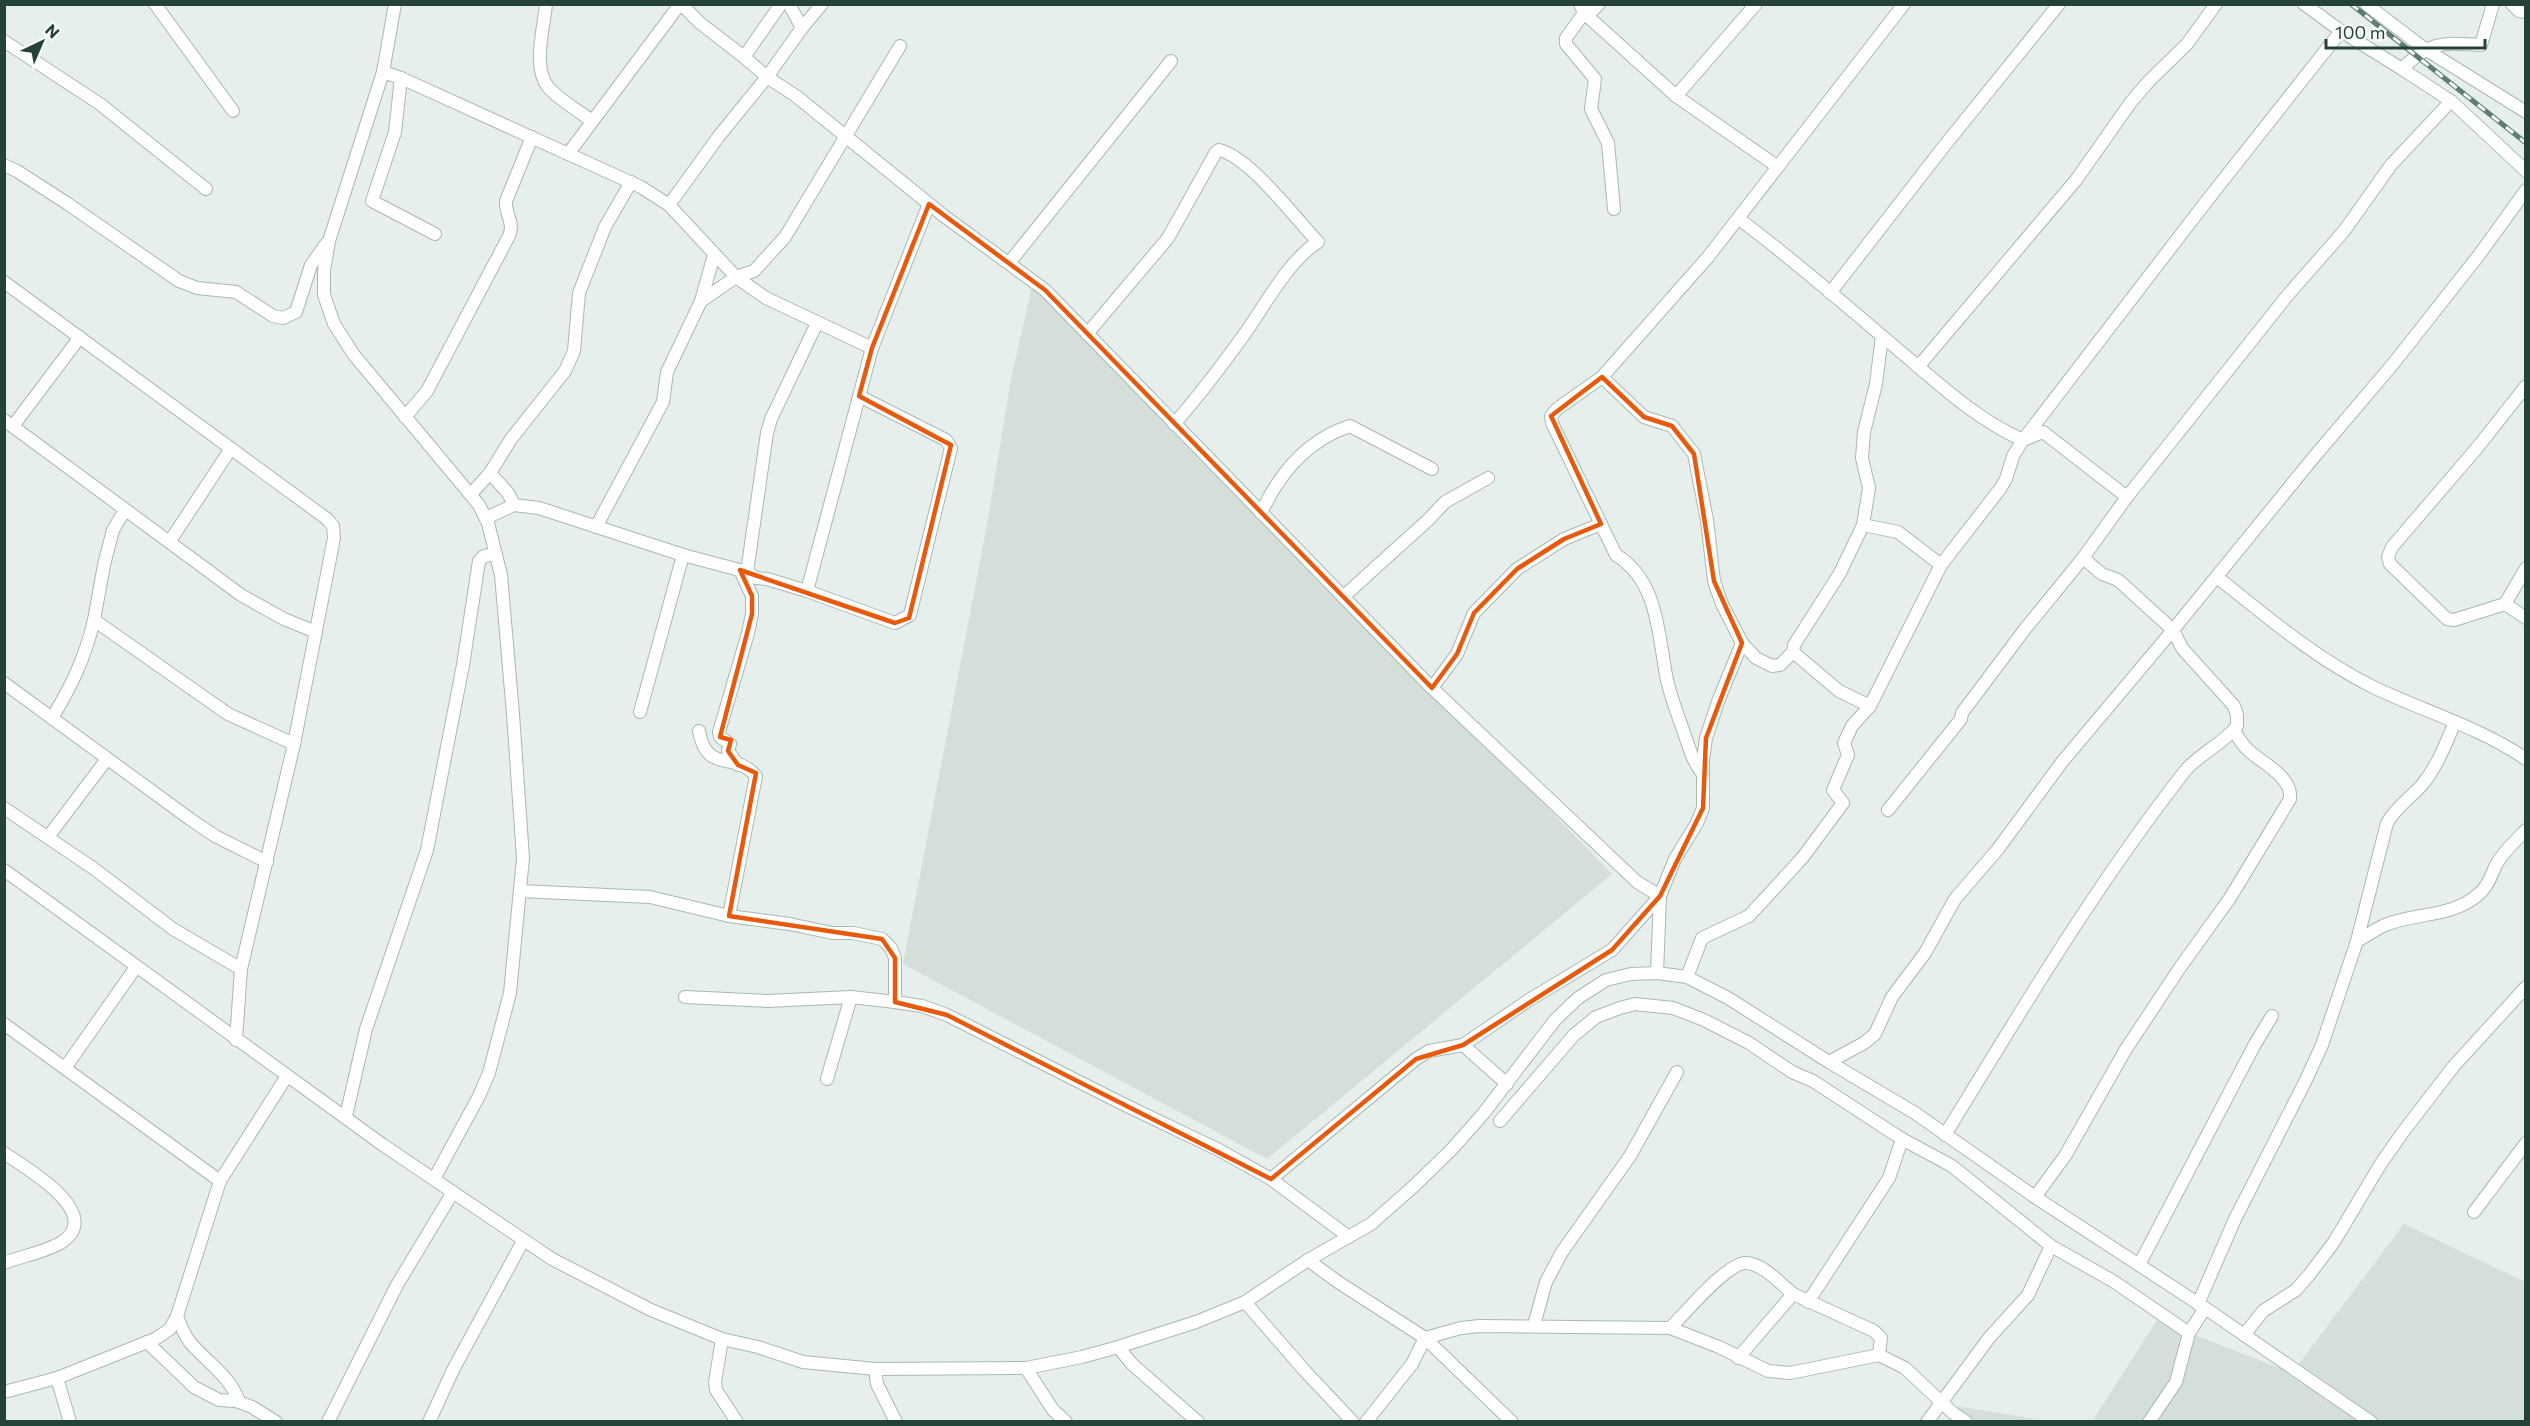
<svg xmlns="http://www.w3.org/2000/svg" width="2530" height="1426" font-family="Commissioner,sans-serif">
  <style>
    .built { fill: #d4dfda }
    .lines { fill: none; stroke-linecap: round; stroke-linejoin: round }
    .minor-casing { stroke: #a8b8b2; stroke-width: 14 }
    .minor { stroke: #fff; stroke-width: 12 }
    .rail-casing { stroke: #5f7d75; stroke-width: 5 }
    .rail { stroke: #f7fbf9; stroke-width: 3; stroke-dasharray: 9; stroke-linecap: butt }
    .marked { fill: none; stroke: #e8590c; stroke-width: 4.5; stroke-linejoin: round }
  </style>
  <rect width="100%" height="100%" fill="#e6efeb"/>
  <g class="built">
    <path d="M 1033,282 L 1612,874 L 1267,1159 L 903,964 L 987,525 L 1011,379 Z"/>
    <path d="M 2404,1224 L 2525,1282 L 2525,1421 L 2092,1422 L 2157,1320 L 2292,1373 Z"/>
    <path d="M 1957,1406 L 2046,1421 L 1947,1422 Z"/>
  </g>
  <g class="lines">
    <defs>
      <g id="minor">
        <path d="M 155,4 L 233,111"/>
        <path d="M 395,4 L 383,72 L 329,241 L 324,270 L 324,295 L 334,324 L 354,355 L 479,505 L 488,523 L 501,575 L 513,714 L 523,858 L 510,993 L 489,1073 L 479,1096 L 434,1179"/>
        <path d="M 546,4 C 544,28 532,67 548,87 C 560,101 578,110 592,121"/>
        <path d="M 681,4 L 700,23 L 744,57"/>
        <path d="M 781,4 L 744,57 L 767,77 L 802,28 L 789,4"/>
        <path d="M 1580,4 L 1584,13 L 1566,38 L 1566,44 L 1595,79 L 1591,109 L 1608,143 L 1614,209"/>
        <path d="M 2304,4 L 2341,31"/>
        <path d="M 2366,4 L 2425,49 L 2526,112"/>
        <path d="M 2512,4 L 2519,11 L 2526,12"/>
        <path d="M 1584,13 L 1676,96 L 1778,167"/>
        <path d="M 1587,16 L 1599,4"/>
        <path d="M 802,28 L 822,4"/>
        <path d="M 4,41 L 100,104 L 206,189"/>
        <path d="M 383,72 L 401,78 L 641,187 L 669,205 L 719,136 L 767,77 L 796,96 L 944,216 L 1045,290 L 1432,688 L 1637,882 L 1660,896"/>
        <path d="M 401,78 L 395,132 L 372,201 L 435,234"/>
        <path d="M 1676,96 L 1756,4"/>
        <path d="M 2451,101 L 2526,171"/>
        <path d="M 568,154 L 680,4"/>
        <path d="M 4,165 L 17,171 L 68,204 L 179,281 L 197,288 L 236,292 L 273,316 L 283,318 L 296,312 L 311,265 L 326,244"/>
        <path d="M 669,205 L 736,277 L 766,298 L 872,348"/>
        <path d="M 1739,219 C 1797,262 1852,311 1908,358 C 1943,388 1980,421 2023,440 L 2043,432 L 2127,497 L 2287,296 L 2344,231 L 2391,165 L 2451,101 L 2402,69"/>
        <path d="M 1009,263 L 1171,61"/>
        <path d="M 4,282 L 327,519 L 333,526 L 334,538 L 294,744 L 241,969 L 236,1040"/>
        <path d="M 1830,293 L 1945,145 L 2059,4"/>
        <path d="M 701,301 L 736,277 L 754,271 L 785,237 L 900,46"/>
        <path d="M 1087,334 L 1168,238 L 1216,152 L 1219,150 C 1250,157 1295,218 1318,242 C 1289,260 1265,305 1246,332 C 1223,364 1200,395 1174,424"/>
        <path d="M 1882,336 L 1876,384 L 1864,432 L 1862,458 L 1869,488 L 1863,525 L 1898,532 L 1941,565"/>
        <path d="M 1918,367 L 2076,180 L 2131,102 L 2149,81 L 2187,44 L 2216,4"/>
        <path d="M 1602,377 L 1644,417 L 1672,426 L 1694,454 L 1707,520 L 1714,581 L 1722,604 L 1742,643 L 1756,658 L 1772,666 L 1780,665 L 1793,652 L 1794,645 L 1840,573 L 1863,525"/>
        <path d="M 2526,386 L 2477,448 L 2392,547 L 2388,557 L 2390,564 L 2447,619 L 2454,620 L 2505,604 L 2526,618"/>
        <path d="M 405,417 L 427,391 L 509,236 C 515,223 505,215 506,201 L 532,137"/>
        <path d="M 4,420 L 241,595 L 284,619 L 316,632"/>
        <path d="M 13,426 L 80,337"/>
        <path d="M 490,473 L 508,493 L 514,505"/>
        <path d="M 471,494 L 490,473 L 511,439 L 565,371 L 574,351 L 579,293 L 605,227 L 631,182"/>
        <path d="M 125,510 L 113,530 L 104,565 L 94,620 L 228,714 L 294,744"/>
        <path d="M 1261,513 C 1279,474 1307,440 1350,426 L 1432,469"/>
        <path d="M 486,518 L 514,505 L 539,508 L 683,555 L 747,572 L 756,578 L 767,579 L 807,591 L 895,623 L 910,615 L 951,448 L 946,440 L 859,396"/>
        <path d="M 596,527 L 663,402 L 667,372 L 701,301 L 714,255"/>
        <path d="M 170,541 L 230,450"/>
        <path d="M 747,572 L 767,433 L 771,419 L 817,323"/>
        <path d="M 2217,577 C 2266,616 2316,659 2373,687 C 2423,711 2479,727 2526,759"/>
        <path d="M 807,591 L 872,348 L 929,204"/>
        <path d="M 1343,597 L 1428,520 L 1445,502 L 1488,478"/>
        <path d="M 2505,604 L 2526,568"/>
        <path d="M 1793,652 L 1839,691 L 1870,706"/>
        <path d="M 4,683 L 190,819 L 215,836 L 267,862"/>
        <path d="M 1432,688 L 1457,654 L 1474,613 L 1517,569 L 1564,539 L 1601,524"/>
        <path d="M 640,712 L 683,555"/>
        <path d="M 52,718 C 72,685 85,658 94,620"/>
        <path d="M 738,765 L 728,751 L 730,744 L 720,737 L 719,732 L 748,633 L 752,614 L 752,596 L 740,570"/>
        <path d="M 1703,774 C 1692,761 1690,749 1684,733 C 1678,715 1671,698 1667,680 C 1658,636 1659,581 1616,555 L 1552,423 L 1551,416 L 1557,409 L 1602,377 L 1708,257 L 1904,4"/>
        <path d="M 4,808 L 93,868 L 173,929 L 241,969"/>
        <path d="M 1888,810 L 1961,719 L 1962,713 L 2025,629 L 2083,558 L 2127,497"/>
        <path d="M 48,837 L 107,759"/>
        <path d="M 4,870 L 383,1145 L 552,1259 L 651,1310 L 722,1339 L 758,1347 L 803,1362 L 875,1369 L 1026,1368 L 1082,1357 L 1118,1347 L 1196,1322 L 1245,1302 L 1308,1260 L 1371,1224 L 1414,1186 L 1453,1148 L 1483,1114 L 1555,1020 L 1578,998 L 1606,980 L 1631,974 L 1657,973 L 1687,977 L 1728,998 L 1829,1062 L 1915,1113 L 2035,1197 L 2205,1308 L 2371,1422"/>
        <path d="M 520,891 L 650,897 L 729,916 L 756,776 C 734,750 707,775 699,731"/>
        <path d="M 729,916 L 790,924 L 832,933 L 853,933 L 882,939 L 891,948 L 895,958 L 895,1002 L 922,1006 L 947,1015 L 1121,1103 L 1219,1150 L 1271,1179 L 1349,1237"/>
        <path d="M 2357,941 C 2366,936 2376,929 2385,925 C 2417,912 2453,918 2480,893 C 2489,885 2491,875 2496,865 C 2503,852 2515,841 2526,830"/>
        <path d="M 1657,973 L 1660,896"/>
        <path d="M 1687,977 L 1702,938 L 1749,916 L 1803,857 L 1843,803 L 1833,790 L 1848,755 L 1844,743 L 1852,726 L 1870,706 L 1941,565 L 2000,489 L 2006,479 L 2013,456 L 2023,440 L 2209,198 L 2341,31 L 2402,69 C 2431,40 2443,43 2481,45 L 2493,4"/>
        <path d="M 685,997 L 767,1001 L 851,997 L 895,1002"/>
        <path d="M 4,1024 L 220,1181 L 287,1076"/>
        <path d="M 1463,1045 L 1507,1084"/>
        <path d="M 1829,1062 L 1864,1043 L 1875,1034 L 1892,997 L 1925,953 L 1955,899 L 1998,849 L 2062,762 L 2173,630 L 2118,580 L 2102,574 L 2083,558"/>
        <path d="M 65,1068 L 136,967"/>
        <path d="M 827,1079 L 851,997"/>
        <path d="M 346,1116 L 366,1029 L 427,850 L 463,665 L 479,561 L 484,556 L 496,554"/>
        <path d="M 1500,1121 L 1574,1035 L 1596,1017 L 1620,1008 L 1635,1004 L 1673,1008 L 1704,1020 L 1749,1043 L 1792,1072 L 1813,1081 L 1902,1139 L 1952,1166 L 2051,1246 L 2113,1281 L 2189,1333"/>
        <path d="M 1945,1135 C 2021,1011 2095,886 2185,771 C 2200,753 2222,745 2237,726 L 2237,715 L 2234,706 L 2182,648 L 2173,630 L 2314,457 L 2393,364 L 2479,255 L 2526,190"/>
        <path d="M 4,1153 C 26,1168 105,1213 62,1242 C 46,1252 22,1256 4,1263"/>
        <path d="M 1271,1179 L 1416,1059 L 1429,1051 L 1463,1045 L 1529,1000 L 1612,950 L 1660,896 L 1675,859 L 1697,823 L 1703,808 L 1703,760 L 1706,738 L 1719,699 L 1742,643"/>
        <path d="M 2035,1197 L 2065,1156 L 2126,1049 L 2179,969 L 2230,898 L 2290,799 C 2293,777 2262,763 2248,750 C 2242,744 2238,738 2234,730"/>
        <path d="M 2474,1212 L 2526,1143"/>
        <path d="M 1308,1260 L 1338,1282 L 1425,1338 L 1512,1422"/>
        <path d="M 2139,1265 L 2255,1044 L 2272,1016"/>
        <path d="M 1245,1302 L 1304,1370 L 1353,1422"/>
        <path d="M 1808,1302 L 1889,1178 L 1902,1139"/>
        <path d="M 2198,1304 L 2235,1219 L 2305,1082 L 2322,1045 L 2357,941 L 2387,823 C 2396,807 2410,798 2422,785 C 2437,767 2446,743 2455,722"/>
        <path d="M 177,1316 C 180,1324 184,1334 189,1341 C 206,1362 230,1375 239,1402"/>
        <path d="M 1534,1325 L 1546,1282 L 1562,1252 L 1630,1156 L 1677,1072"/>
        <path d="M 1670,1328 C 1685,1314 1728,1261 1747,1263 C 1763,1264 1781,1284 1793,1294"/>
        <path d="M 2244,1335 L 2263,1311 L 2296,1290 L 2309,1275 L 2334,1242 L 2380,1165 L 2403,1132 L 2453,1067 L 2526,987"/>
        <path d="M 722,1339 L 715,1382 L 716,1390 L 737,1422"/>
        <path d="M 147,1342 L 194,1387 L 219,1400 L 236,1401 L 252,1407 L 276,1422"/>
        <path d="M 1118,1347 L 1132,1364 L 1198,1422"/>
        <path d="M 1738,1358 L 1793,1294 L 1874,1331 L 1881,1338 L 1879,1355"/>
        <path d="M 1026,1368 L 1053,1410 L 1066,1422"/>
        <path d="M 875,1369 L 877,1384 L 896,1422"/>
        <path d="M 57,1378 L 70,1422"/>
        <path d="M 4,1392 L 57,1378 L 155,1339 L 170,1329 L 177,1316 L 220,1181"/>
        <path d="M 328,1422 L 397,1285 L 453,1192"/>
        <path d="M 429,1422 L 453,1370 L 523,1241"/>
        <path d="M 1366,1422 L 1412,1364 L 1425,1338 L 1461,1328 L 1479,1326 L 1670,1328 L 1719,1347 L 1768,1371 L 1790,1373 L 1879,1355 L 1905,1368 L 1953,1413 L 1966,1422"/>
        <path d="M 1927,1422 L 1989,1338 L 2028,1295 L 2051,1246"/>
        <path d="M 2149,1422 L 2176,1382 L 2189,1333 L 2205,1308"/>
      </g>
    </defs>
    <use href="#minor" class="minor-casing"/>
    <use href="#minor" class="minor"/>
    <defs>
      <path id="rail" d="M 2351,4 L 2526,143"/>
    </defs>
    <use href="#rail" class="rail-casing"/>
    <use href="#rail" class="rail"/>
  </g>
  <path class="marked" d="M 929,204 L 1045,290 L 1432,688 L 1457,654 L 1474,613 L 1517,569 L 1564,539 L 1601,524 L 1551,416 L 1602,377 L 1644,417 L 1672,426 L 1694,454 L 1714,581 L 1742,643 L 1706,738 L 1703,808 L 1660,896 L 1612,950 L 1463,1045 L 1416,1059 L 1271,1179 L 947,1015 L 895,1002 L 895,958 L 882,939 L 729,916 L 756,773 L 738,765 L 728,751 L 731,740 L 720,737 L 752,614 L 752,596 L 740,570 L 895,623 L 909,618 L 951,445 L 859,396 L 872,348 Z"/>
  <rect width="2530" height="1426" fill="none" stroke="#24423a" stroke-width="12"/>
  <g transform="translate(42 42) rotate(44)" stroke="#f7fbf9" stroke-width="4.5" paint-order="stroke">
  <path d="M0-4.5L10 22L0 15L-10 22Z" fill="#24423a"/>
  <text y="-9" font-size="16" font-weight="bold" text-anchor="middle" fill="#24423a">N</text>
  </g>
  <path d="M2326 39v9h159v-9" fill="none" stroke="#24423a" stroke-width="3"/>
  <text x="2335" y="39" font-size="18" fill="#24423a" stroke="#f7fbf9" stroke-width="4.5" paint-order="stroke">100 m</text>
</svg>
